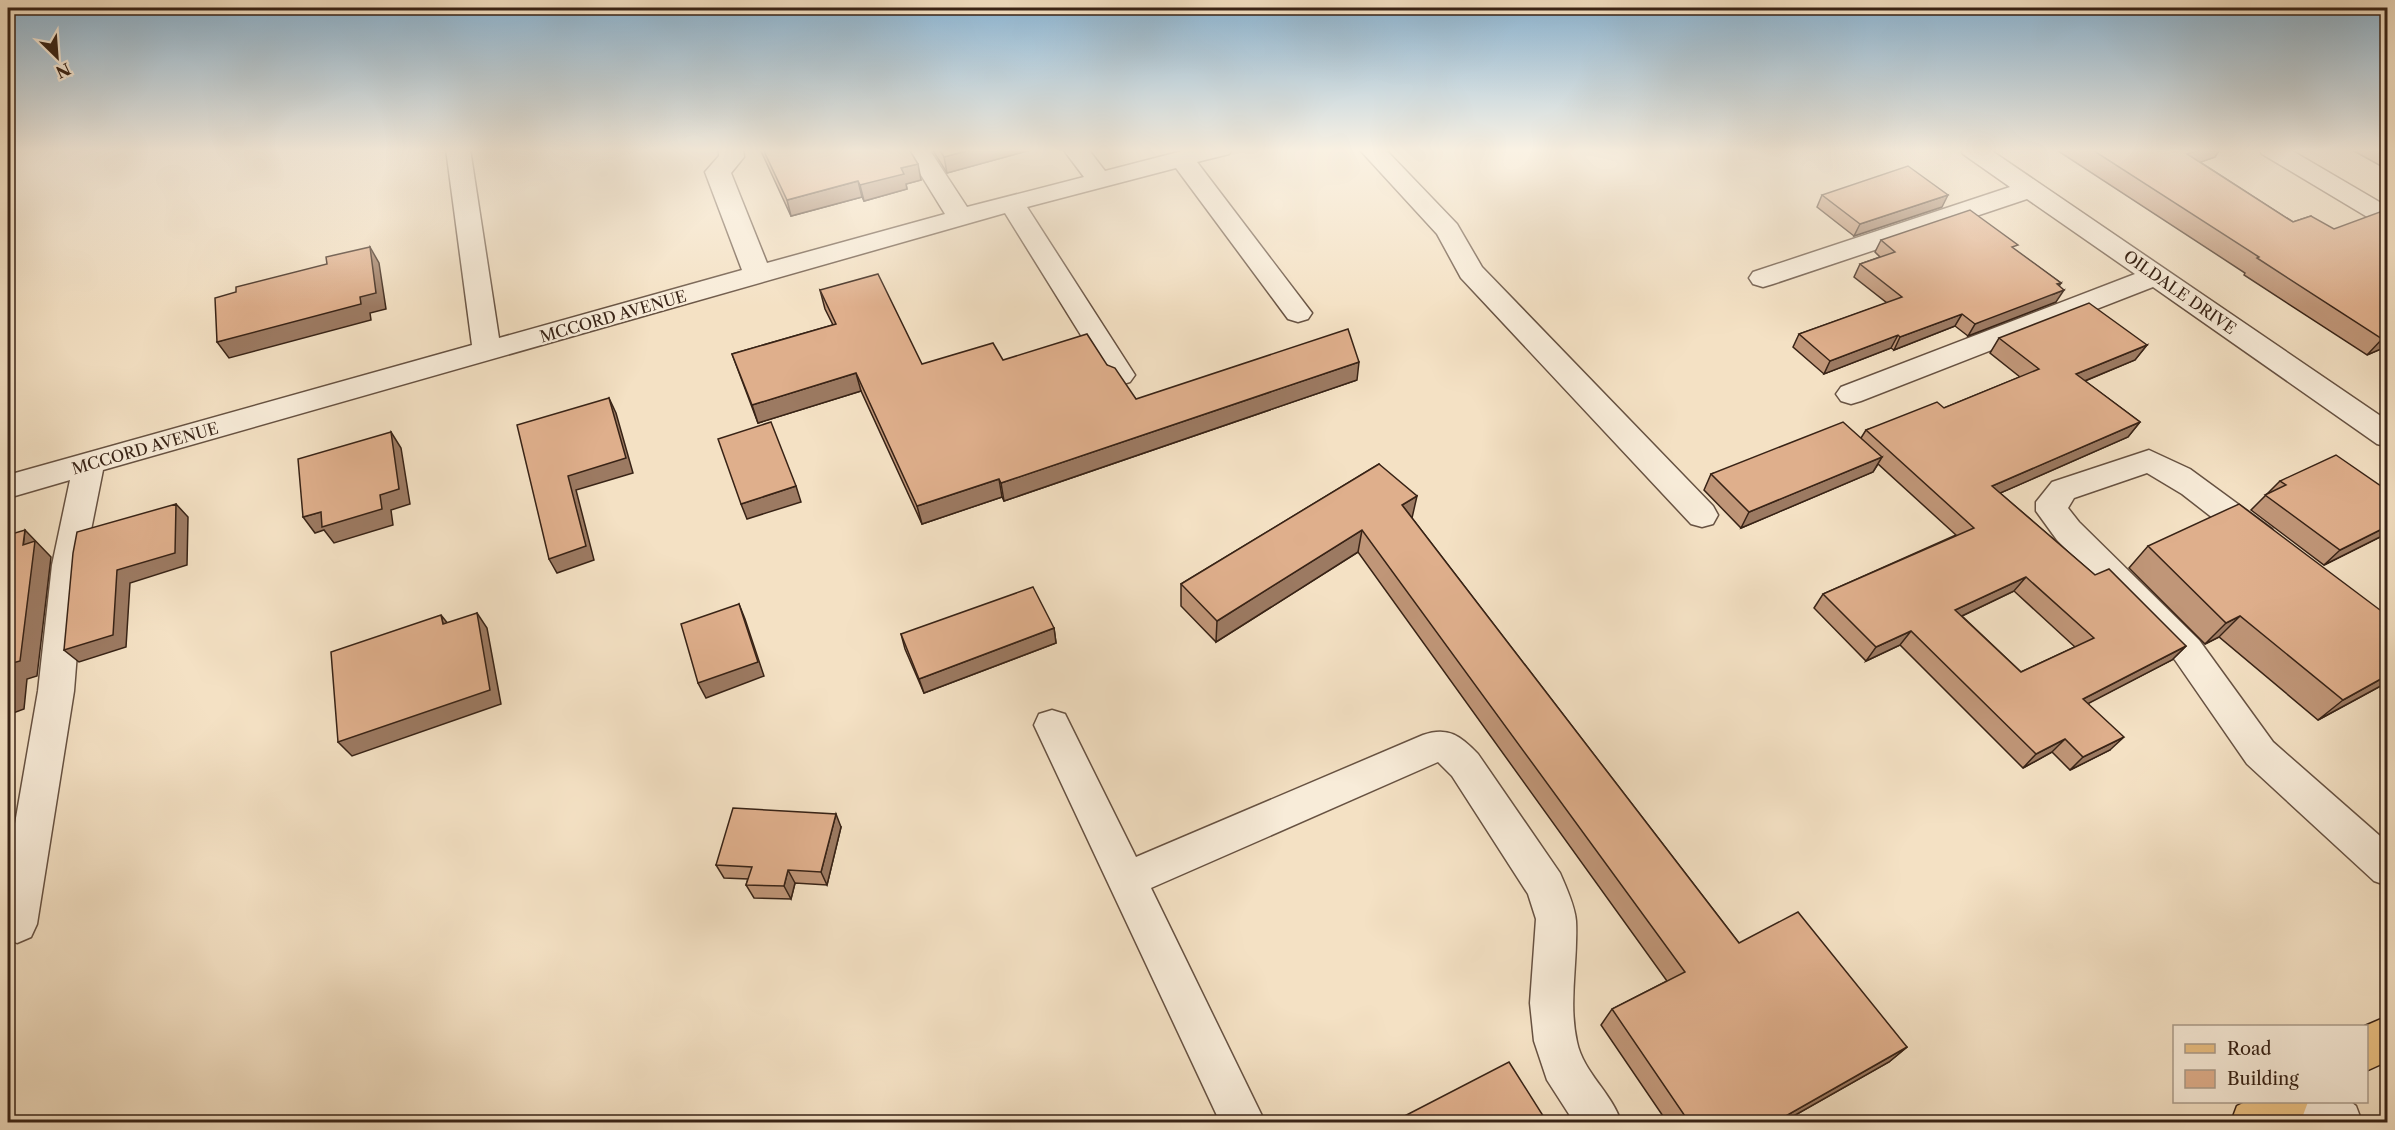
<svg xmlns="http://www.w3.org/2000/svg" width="2395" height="1130" font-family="'Libre Caslon Text',serif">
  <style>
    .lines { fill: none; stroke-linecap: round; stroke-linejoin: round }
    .minor-casing { stroke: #675242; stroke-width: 3 }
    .major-casing { stroke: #382316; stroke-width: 3 }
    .minor { fill: #f8ecd9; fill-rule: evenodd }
    .major { fill: #eac082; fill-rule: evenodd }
    .wall { fill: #c09678; stroke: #382316; stroke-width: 1.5; fill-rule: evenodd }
    .shaded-wall { fill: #9c7a62; stroke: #382316; stroke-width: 1.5 }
    .building { fill: #dfaf8c; stroke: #382316; stroke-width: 1.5; fill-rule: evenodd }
    .labels { text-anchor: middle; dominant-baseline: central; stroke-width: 4.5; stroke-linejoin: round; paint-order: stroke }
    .street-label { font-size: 16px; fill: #382316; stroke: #f8ecd9 }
  </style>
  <rect width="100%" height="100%" fill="#f4e1c4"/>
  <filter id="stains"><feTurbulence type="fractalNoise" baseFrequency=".00333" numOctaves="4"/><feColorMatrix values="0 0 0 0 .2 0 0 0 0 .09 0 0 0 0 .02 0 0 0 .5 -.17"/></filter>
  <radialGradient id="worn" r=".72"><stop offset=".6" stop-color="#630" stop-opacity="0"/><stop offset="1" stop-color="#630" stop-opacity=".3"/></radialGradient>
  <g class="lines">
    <defs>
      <g id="minor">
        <path d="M 446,149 L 470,149 L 499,338 L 742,270 L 705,172 L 719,156 L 719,149 L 743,149 L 744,157 L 731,173 L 767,263 L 945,214 L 905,149 L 929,149 L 967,207 L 1084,177 L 1063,149 L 1088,149 L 1105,171 L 1190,149 L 1232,149 L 1229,154 L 1197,162 L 1312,313 L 1308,319 L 1298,322 L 1288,319 L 1176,168 L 1027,207 L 1135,375 L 1130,382 L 1120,385 L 1110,382 L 1005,213 L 103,470 L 84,565 L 74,691 L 37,924 L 31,937 L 17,943 L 8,939 L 8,864 L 38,691 L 52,565 L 70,480 L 8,498 L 8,475 L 472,345 Z"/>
        <path d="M 1359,149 L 1385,149 L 1457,224 L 1482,267 L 1713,506 L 1718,515 L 1713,524 L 1702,527 L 1691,524 L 1461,278 L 1437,234 Z"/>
        <path d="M 1960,149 L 1989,149 L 2388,421 L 2388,447 L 2377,444 L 2153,287 L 1861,401 L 1851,404 L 1841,401 L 1836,394 L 1841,387 L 2135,274 L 2027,199 L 1773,284 L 1763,287 L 1753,284 L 1749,278 L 1753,272 L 2010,187 L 1963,154 Z"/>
        <path d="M 2259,149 L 2289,149 L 2388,207 L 2388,226 L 2379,224 L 2262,154 Z"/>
        <path d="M 2149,450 L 2190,469 L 2272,529 L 2277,538 L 2272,547 L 2261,550 L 2250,547 L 2182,494 L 2147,473 L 2074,498 L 2068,508 L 2079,522 L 2199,640 L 2273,742 L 2388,843 L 2388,886 L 2374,881 L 2247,764 L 2175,660 L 2057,540 L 2036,511 L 2036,502 L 2052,482 Z"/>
        <path d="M 1052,710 L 1065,714 L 1136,857 L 1423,735 C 1448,726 1461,736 1478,754 L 1560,873 C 1566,887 1575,906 1576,921 C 1578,962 1568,1002 1577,1042 C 1583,1072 1612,1093 1621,1122 L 1574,1122 L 1547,1080 L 1534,1041 L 1530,1003 L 1536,919 L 1528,894 L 1452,776 L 1438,762 L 1151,888 L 1265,1122 L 1220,1122 L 1034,725 L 1039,714 Z"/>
        <path d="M 2298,1102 L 2351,1102 L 2356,1106 L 2362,1122 L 2309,1122 L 2304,1118 Z"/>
      </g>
      <g id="major">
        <path d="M 2388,1016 L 2388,1061 L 2366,1071 L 2365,1026 Z"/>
        <path d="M 2245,1102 L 2308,1102 L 2302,1118 L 2293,1122 L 2231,1122 L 2237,1106 Z"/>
      </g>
    </defs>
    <use href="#minor" class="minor-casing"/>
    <use href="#major" class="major-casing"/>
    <use href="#minor" class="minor"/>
    <use href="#major" class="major"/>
  </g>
  <g class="wall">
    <path d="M 760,149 L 909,149 L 921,180 L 906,184 L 907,189 L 864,201 L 862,197 L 791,216 Z"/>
    <path d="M 932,149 L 1034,149 L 947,173 Z"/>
    <path d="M 2055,149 L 2220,149 L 2215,157 L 2200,162 L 2293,222 L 2311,216 L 2388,346 L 2367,355 L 2244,275 L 2245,273 Z"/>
    <path d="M 2356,149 L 2388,149 L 2388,170 L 2354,151 Z"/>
    <path d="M 1822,195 L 1942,207 L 1854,236 L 1817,207 Z"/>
    <path d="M 1881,240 L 2015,250 L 2061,283 L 2059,285 L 2056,302 L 1968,336 L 1955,326 L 1894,350 L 1891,348 L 1824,374 L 1793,347 L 1799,334 L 1887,303 L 1854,277 L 1860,264 L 1880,257 L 1875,252 Z"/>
    <path d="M 820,290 L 922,364 L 1003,360 L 1107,365 L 1136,399 L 1357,380 L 1004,501 L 1002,497 L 922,524 L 861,391 L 758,423 L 732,354 L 833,325 L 825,309 Z"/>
    <path d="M 1999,338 L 2147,345 L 2135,360 L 2085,381 L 2140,422 L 2128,437 L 2000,493 L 2095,575 L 2186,646 L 2172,660 L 2088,703 L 2110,750 L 2070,770 L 2052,752 L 2023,768 L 1900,645 L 1866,661 L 1814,608 L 1823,594 L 1956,535 L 1878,464 L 1873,472 L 1741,528 L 1704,490 L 1711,474 L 1861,438 L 1866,430 L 1944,408 L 2020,377 L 1990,353 ZM 2014,591 L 2075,647 L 2021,672 L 1962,616 Z"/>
    <path d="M 1379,464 L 1412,518 L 1739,943 L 1907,1047 L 1889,1062 L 1783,1122 L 1667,1122 L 1601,1025 L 1612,1009 L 1667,981 L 1358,552 L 1216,642 L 1181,606 L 1181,584 Z"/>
    <path d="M 2280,481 L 2388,491 L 2388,533 L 2324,565 L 2251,510 Z"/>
    <path d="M 2148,546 L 2388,616 L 2388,682 L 2318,720 L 2219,637 L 2205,644 L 2129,568 Z"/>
    <path d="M 1054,628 L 1056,643 L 924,693 L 905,649 L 901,634 Z"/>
    <path d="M 841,827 L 827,885 L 795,883 L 791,899 L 754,898 L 746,885 L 748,879 L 724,878 L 716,865 Z"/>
  </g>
  <g class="shaded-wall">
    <path d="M 974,149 L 1034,149 L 947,173 L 944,157 Z"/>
    <path d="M 2202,149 L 2220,149 L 2215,157 L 2176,171 L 2187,154 Z"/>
    <path d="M 918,164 L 921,180 L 906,184 L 907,189 L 864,201 L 860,185 L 901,168 Z"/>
    <path d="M 858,181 L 862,197 L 791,216 L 787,200 Z"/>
    <path d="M 1948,195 L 1942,207 L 1854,236 L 1860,224 Z"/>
    <path d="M 370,247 L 379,263 L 386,309 L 370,313 L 371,320 L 229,358 L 217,342 L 360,297 Z"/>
    <path d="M 2061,283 L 2054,294 L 2064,290 L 2056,302 L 1968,336 L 1975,324 Z"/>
    <path d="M 1962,314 L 1955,326 L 1894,350 L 1900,337 Z"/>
    <path d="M 1898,335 L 1891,348 L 1824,374 L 1830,361 Z"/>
    <path d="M 2388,336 L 2388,346 L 2367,355 L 2382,339 Z"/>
    <path d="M 2147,345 L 2135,360 L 2065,389 L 2076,374 Z"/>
    <path d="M 1359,362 L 1357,380 L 1004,501 L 1001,483 Z"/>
    <path d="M 856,373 L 861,391 L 758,423 L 752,405 Z"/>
    <path d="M 609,398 L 616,413 L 633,473 L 576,490 L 594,560 L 557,573 L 549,559 L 568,476 Z"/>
    <path d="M 2140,422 L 2128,437 L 1982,501 L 1992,486 Z"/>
    <path d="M 391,432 L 401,448 L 410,504 L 391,510 L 393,525 L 334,543 L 324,530 L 315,533 L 303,517 L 380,495 Z"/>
    <path d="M 1882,457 L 1873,472 L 1741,528 L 1749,512 Z"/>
    <path d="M 999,479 L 1002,497 L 922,524 L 917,506 Z"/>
    <path d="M 796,486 L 801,502 L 747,519 L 741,504 Z"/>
    <path d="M 1417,496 L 1412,518 L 1402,505 Z"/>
    <path d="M 176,504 L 188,517 L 187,565 L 130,583 L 126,647 L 79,662 L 64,650 L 117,570 Z"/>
    <path d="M 2388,526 L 2388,533 L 2324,565 L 2340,550 Z"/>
    <path d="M 25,530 L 51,557 L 37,676 L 27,679 L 24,709 L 8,715 L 8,682 Z"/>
    <path d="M 1362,530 L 1358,552 L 1216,642 L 1217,621 Z"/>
    <path d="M 2026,577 L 2014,591 L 1945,624 L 1955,610 Z"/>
    <path d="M 739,604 L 745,619 L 764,676 L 706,698 L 698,683 Z"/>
    <path d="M 477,613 L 487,628 L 501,704 L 352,756 L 338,742 Z"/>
    <path d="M 441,615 L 453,630 L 443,624 Z"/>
    <path d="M 2240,616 L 2219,637 L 2205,644 L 2226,623 Z"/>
    <path d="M 1054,628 L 1056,643 L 924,693 L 919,679 Z"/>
    <path d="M 1911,631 L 1900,645 L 1866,661 L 1876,647 Z"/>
    <path d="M 2186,646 L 2172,660 L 2070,713 L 2083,699 Z"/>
    <path d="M 2388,675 L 2388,682 L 2318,720 L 2343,700 Z"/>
    <path d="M 2124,737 L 2110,750 L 2070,770 L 2083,757 Z"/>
    <path d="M 2065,739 L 2052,752 L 2023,768 L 2036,754 Z"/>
    <path d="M 836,814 L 841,827 L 827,885 L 821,872 Z"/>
    <path d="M 788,870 L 795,883 L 791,899 L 784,886 Z"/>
    <path d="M 8,961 L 13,964 L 8,1023 Z"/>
    <path d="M 1907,1047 L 1889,1062 L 1783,1122 L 1775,1122 Z"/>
  </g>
  <g class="building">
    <path d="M 763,149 L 909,149 L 918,164 L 901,168 L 904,174 L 860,185 L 858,181 L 787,200 Z"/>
    <path d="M 939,149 L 974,149 L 944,157 Z"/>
    <path d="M 2091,149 L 2202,149 L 2187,154 L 2293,222 L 2311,216 L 2334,229 L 2388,209 L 2388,336 L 2382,339 L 2257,258 L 2259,257 Z"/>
    <path d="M 1908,166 L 1948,195 L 1860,224 L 1822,195 Z"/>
    <path d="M 1970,210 L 2018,245 L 2012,247 L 2061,283 L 2057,284 L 2064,290 L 1975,324 L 1962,314 L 1900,337 L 1898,335 L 1830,361 L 1799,334 L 1902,297 L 1860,264 L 1895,252 L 1881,240 Z"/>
    <path d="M 370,247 L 376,293 L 360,297 L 361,304 L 217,342 L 215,298 L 236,292 L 236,287 L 327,264 L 326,257 Z"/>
    <path d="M 878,274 L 922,364 L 993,343 L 1003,360 L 1087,334 L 1107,365 L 1115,368 L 1136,399 L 1348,329 L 1359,362 L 1001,483 L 999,479 L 917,506 L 856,373 L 752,405 L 732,354 L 836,324 L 820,290 Z"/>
    <path d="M 2089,303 L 2147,345 L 2076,374 L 2140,422 L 1992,486 L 2095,575 L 2109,569 L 2186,646 L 2083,699 L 2124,737 L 2083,757 L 2065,739 L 2036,754 L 1911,631 L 1876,647 L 1823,594 L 1974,528 L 1866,430 L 1937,402 L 1944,408 L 2039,369 L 1999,338 ZM 2026,577 L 2094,638 L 2021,672 L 1955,610 Z"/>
    <path d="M 609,398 L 626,458 L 568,476 L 586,546 L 549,559 L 517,425 Z"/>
    <path d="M 771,422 L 796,486 L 741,504 L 718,439 Z"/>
    <path d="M 1843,422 L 1882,457 L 1749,512 L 1711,474 Z"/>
    <path d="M 391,432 L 399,489 L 380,495 L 382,509 L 322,527 L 321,512 L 303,517 L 298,459 Z"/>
    <path d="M 2336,455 L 2388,491 L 2388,526 L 2340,550 L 2265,495 L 2286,485 L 2280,481 Z"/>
    <path d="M 1379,464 L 1417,496 L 1402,505 L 1739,943 L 1798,912 L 1907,1047 L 1775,1122 L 1689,1122 L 1612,1009 L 1685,972 L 1362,530 L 1217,621 L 1181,584 Z"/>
    <path d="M 176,504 L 175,553 L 117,570 L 113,635 L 64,650 L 73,553 L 77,532 Z"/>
    <path d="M 2239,504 L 2388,616 L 2388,675 L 2343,700 L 2240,616 L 2226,623 L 2148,546 Z"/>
    <path d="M 25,530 L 23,545 L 35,541 L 20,661 L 9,664 L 8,682 L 8,535 Z"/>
    <path d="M 1033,587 L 1054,628 L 919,679 L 901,634 Z"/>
    <path d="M 739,604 L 758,662 L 698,683 L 681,624 Z"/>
    <path d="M 477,613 L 490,690 L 338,742 L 331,652 L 441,615 L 443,624 Z"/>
    <path d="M 733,808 L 836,814 L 821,872 L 788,870 L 784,886 L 746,885 L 752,867 L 716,865 Z"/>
    <path d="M 1509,1062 L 1547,1122 L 1393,1122 Z"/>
  </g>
  <linearGradient id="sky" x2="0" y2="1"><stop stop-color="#8bb7d7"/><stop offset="0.49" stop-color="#faf2e4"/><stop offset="1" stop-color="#faf2e4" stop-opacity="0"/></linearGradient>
  <rect width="2395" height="307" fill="url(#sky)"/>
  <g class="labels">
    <g class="street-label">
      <text transform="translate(2180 292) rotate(35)">OILDALE DRIVE</text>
      <text transform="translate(613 316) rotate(-16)">MCCORD AVENUE</text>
      <text transform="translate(145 448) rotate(-16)">MCCORD AVENUE</text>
    </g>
  </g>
  <rect width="2395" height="1130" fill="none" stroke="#f4e1c4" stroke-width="30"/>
  <rect x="9" y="9" width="2377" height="1112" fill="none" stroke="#382316" stroke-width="3"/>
  <rect x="15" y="15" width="2365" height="1100" fill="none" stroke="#382316" stroke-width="1.5"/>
  <rect x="2173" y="1025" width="195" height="78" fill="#f8ecd9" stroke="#ab9c8b" stroke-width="1.5"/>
  <rect x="2185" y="1044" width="30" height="9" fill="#eac082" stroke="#ab9c8b" stroke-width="1.5"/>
  <text x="2227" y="1055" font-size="18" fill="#382316">Road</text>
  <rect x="2185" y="1070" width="30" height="18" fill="#dfaf8c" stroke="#ab9c8b" stroke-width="1.5"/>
  <text x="2227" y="1085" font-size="18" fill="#382316">Building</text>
  <g transform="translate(57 57) rotate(155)" stroke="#f8ecd9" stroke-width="4.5" paint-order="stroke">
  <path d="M0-4.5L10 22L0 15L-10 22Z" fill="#382316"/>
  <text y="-9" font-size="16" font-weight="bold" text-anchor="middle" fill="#382316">N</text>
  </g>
  <rect width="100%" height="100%" filter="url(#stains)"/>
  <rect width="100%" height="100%" fill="url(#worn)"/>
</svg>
